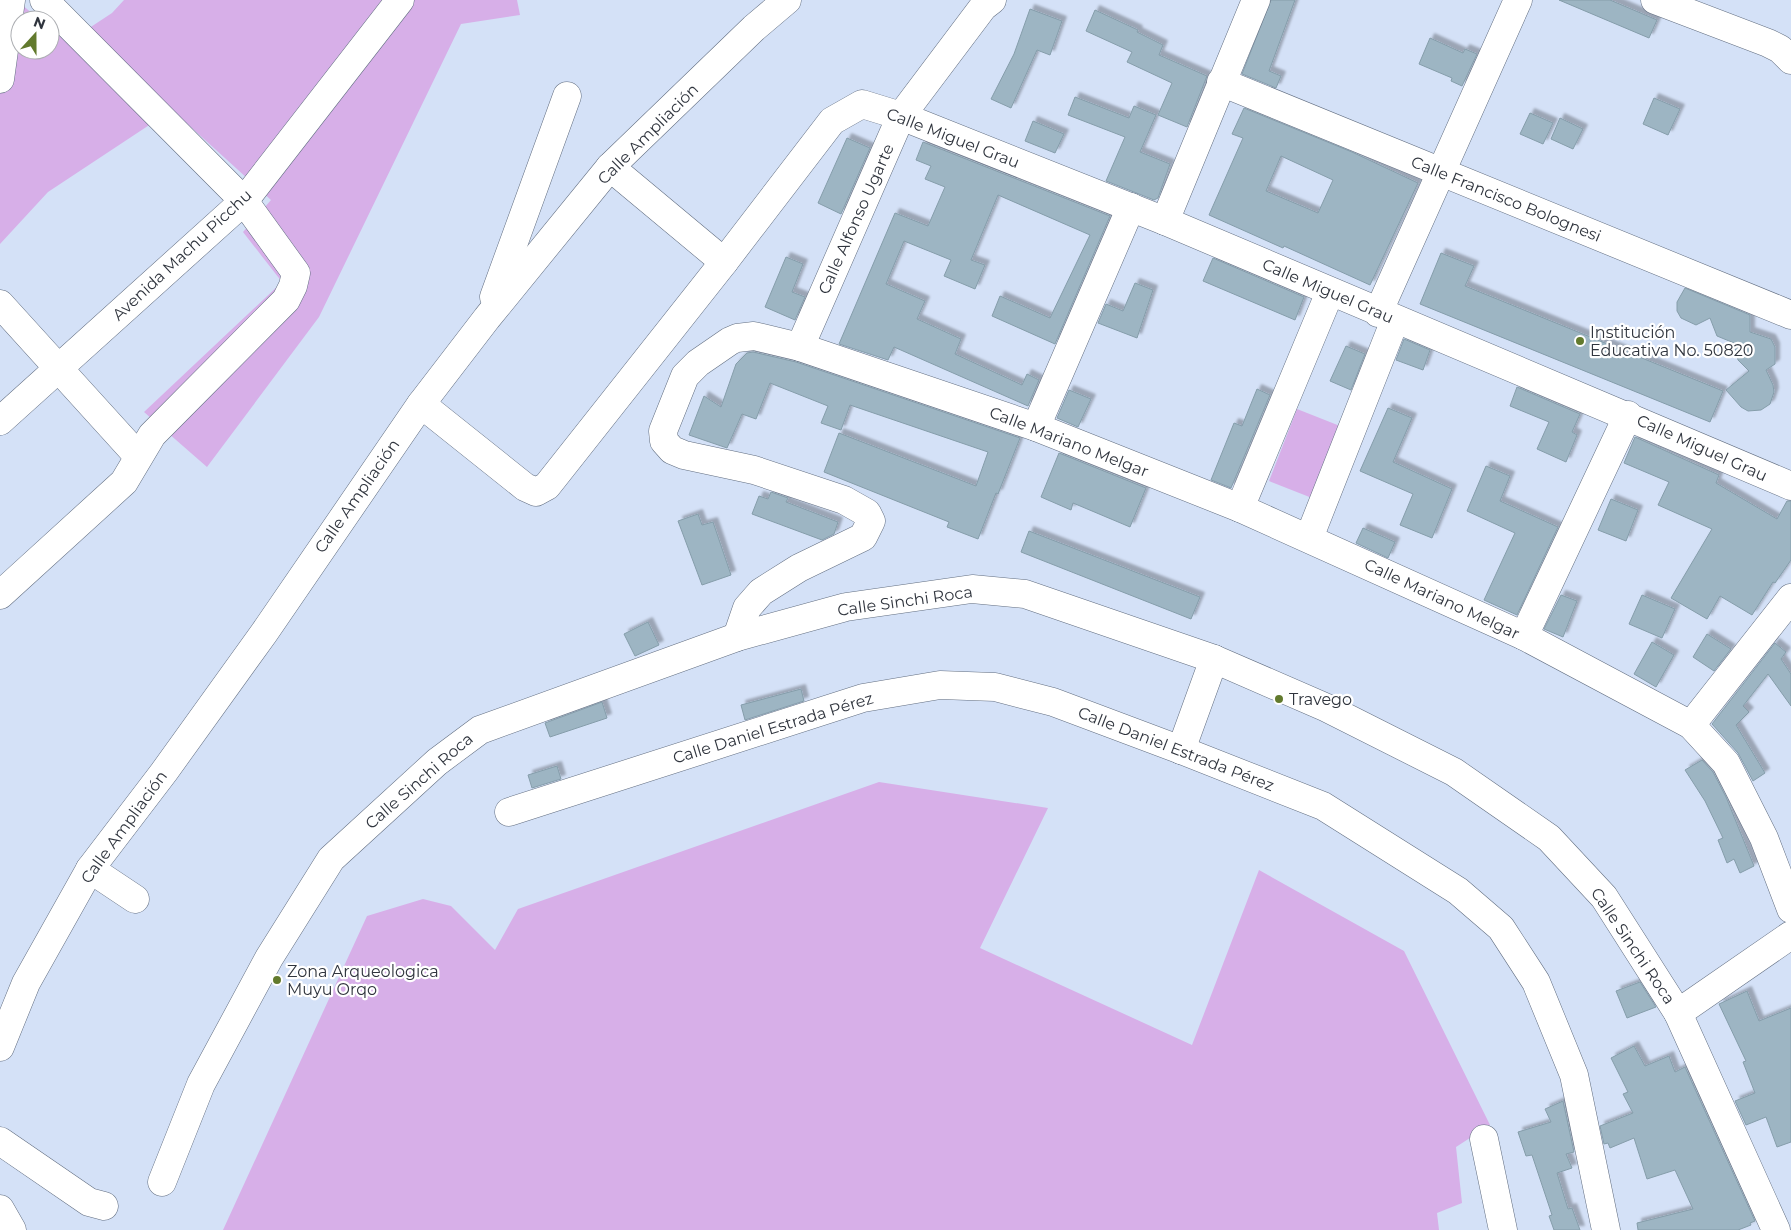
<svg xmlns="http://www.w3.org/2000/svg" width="1791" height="1230" font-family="Montserrat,sans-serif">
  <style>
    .green { fill: #d7afe8 }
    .building { fill: #9db5c3; stroke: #859daa; fill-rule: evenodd; filter: url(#shadow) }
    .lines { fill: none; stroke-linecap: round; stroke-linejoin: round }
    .minor-casing { stroke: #626e81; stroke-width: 29 }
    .minor { stroke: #fff; stroke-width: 28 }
    .poi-dot { fill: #627a2d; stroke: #fff; stroke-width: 2 }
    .labels { text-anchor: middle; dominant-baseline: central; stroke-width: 4.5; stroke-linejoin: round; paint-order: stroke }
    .street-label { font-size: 16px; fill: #30353e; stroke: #fff }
    .poi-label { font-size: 16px; fill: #30353e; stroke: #fff; text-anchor: start }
  </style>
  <defs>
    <filter id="shadow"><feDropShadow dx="4.5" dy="-4.5" stdDeviation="1" flood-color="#0004"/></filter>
  </defs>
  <rect width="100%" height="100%" fill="#d4e1f7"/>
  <g class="green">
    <path d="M 124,0 L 517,0 L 520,15 L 461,24 L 319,317 L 207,467 L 144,412 L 282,282 L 243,232 L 271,200 L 172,110 L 48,192 L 0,244 L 0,26 L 21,4 L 40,20 L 20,20 L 20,50 L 50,50 L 50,28 L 68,42 L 112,13 Z"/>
    <path d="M 1297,409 L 1340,426 L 1312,498 L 1269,481 Z"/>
    <path d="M 879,782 L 1048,808 L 980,948 L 1192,1045 L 1259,870 L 1404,951 L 1490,1125 L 1456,1147 L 1462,1203 L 1437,1213 L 1439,1230 L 223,1230 L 367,916 L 423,899 L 451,906 L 495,950 L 518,909 Z"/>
  </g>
  <g class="building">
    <path d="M 1271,0 L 1295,0 L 1269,71 L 1281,76 L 1276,88 L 1242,74 Z"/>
    <path d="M 1559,0 L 1610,0 L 1657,20 L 1649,38 Z"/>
    <path d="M 1030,9 L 1062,21 L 1050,55 L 1037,50 L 1011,108 L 991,99 L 1014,54 Z"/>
    <path d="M 1095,10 L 1138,30 L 1137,32 L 1163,45 L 1159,55 L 1207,76 L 1187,127 L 1158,115 L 1172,83 L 1127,62 L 1132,52 L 1086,31 Z"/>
    <path d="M 1430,38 L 1463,53 L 1465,49 L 1477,54 L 1462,86 L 1451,81 L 1452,78 L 1419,64 Z"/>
    <path d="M 1075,97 L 1129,118 L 1134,106 L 1156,115 L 1140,152 L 1170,164 L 1158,198 L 1154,200 L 1106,181 L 1125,137 L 1068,115 Z"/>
    <path d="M 1654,98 L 1680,109 L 1668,135 L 1643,124 Z"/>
    <path d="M 1244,108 L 1352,152 L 1418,183 L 1370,285 L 1284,246 L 1283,248 L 1209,215 L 1243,138 L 1232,134 ZM 1281,156 L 1333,180 L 1318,213 L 1266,191 Z"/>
    <path d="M 1530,113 L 1553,123 L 1543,144 L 1520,134 Z"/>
    <path d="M 1560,118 L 1583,129 L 1573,149 L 1551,139 Z"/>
    <path d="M 1033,121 L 1064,134 L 1055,153 L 1025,141 Z"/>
    <path d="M 847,138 L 870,148 L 841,214 L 818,203 Z"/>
    <path d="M 923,142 L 1110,216 L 1055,344 L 992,316 L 1000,296 L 1050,318 L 1090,235 L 998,195 L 971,260 L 985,265 L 975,289 L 944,276 L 951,260 L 904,241 L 886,284 L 925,301 L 917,319 L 961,339 L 955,354 L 1022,385 L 1027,374 L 1039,380 L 1028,406 L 894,347 L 888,360 L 839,344 L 895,213 L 928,226 L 945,187 L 925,179 L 931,166 L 916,160 Z"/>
    <path d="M 1441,253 L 1474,266 L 1465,286 L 1723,391 L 1710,422 L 1420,304 Z"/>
    <path d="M 786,257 L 803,264 L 792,292 L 805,297 L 795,320 L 765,307 Z"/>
    <path d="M 1213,258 L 1304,297 L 1295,320 L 1203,281 Z"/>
    <path d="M 1135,283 L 1153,290 L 1137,338 L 1098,323 L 1106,304 L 1123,311 Z"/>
    <path d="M 1685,288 L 1750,315 L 1750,332 L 1771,339 L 1775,347 L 1775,364 L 1766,370 L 1773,385 L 1774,392 L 1770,404 L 1761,410 L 1748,411 L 1741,407 L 1726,390 L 1749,371 L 1738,360 L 1734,343 L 1717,336 L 1710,318 L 1696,325 L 1681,318 L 1677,311 L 1677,302 Z"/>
    <path d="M 1404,339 L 1430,350 L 1423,370 L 1396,360 Z"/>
    <path d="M 1346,346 L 1365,354 L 1351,390 L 1330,381 Z"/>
    <path d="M 753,352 L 796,362 L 1020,438 L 998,494 L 996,493 L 978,539 L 947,527 L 949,522 L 824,472 L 839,433 L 976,486 L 988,452 L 850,405 L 841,430 L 821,423 L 828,406 L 770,383 L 756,419 L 742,414 L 727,448 L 689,435 L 704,396 L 721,407 L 736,364 L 747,353 Z"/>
    <path d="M 1517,387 L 1580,414 L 1572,432 L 1577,435 L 1566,462 L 1537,449 L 1549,422 L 1510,406 Z"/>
    <path d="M 1257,389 L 1270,395 L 1231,488 L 1211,480 L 1234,423 L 1242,426 Z"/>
    <path d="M 1069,390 L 1091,399 L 1078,427 L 1057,418 Z"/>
    <path d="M 1388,408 L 1412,418 L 1393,462 L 1452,489 L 1432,538 L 1400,525 L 1413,494 L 1360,471 Z"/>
    <path d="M 1635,437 L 1719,475 L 1716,483 L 1777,519 L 1787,501 L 1791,501 L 1791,560 L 1775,583 L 1773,582 L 1752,615 L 1720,596 L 1707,619 L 1671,598 L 1712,529 L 1658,505 L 1669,482 L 1624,463 Z"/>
    <path d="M 1059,453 L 1146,488 L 1130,527 L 1073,503 L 1071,510 L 1041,497 Z"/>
    <path d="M 1486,466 L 1510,476 L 1500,501 L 1558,527 L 1517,615 L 1484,600 L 1515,533 L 1467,511 Z"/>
    <path d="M 771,492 L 788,498 L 786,502 L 838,522 L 834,534 L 822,540 L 752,514 L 759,496 L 768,499 Z"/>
    <path d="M 1611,499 L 1638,510 L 1626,541 L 1598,530 Z"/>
    <path d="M 698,514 L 702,525 L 713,522 L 731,575 L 702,585 L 678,521 Z"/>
    <path d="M 1363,528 L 1395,542 L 1388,558 L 1356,543 Z"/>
    <path d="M 1029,531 L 1200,597 L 1191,619 L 1021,552 Z"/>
    <path d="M 1561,595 L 1577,601 L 1563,637 L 1544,629 Z"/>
    <path d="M 1642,595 L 1675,609 L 1662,638 L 1629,624 Z"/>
    <path d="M 648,622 L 659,645 L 635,656 L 624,634 Z"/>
    <path d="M 1707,634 L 1731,649 L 1714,671 L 1693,657 Z"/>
    <path d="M 1652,642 L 1674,655 L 1656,687 L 1634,674 Z"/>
    <path d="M 1775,643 L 1786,652 L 1781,659 L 1791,674 L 1791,706 L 1768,674 L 1743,706 L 1749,712 L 1736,725 L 1765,773 L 1753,781 L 1738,753 L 1712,724 Z"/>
    <path d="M 801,689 L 804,701 L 745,720 L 741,705 Z"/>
    <path d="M 602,702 L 607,718 L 550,737 L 545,723 Z"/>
    <path d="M 1702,760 L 1713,772 L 1726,797 L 1754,866 L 1740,873 L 1734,859 L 1727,863 L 1718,840 L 1723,838 L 1705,801 L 1685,770 Z"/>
    <path d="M 557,766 L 561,779 L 532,788 L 528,775 Z"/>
    <path d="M 1640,982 L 1656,1007 L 1627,1018 L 1616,991 Z"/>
    <path d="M 1747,991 L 1759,1021 L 1791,1008 L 1791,1142 L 1777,1147 L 1766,1117 L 1746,1125 L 1735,1101 L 1755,1093 L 1743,1062 L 1746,1061 L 1719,1004 Z"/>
    <path d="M 1634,1046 L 1645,1066 L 1669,1056 L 1675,1072 L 1685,1067 L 1755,1221 L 1750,1223 L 1751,1225 L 1738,1230 L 1638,1230 L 1637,1223 L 1693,1209 L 1675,1170 L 1647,1179 L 1634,1138 L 1610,1148 L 1608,1143 L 1604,1144 L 1600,1126 L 1633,1113 L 1623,1094 L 1628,1092 L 1611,1058 Z"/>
    <path d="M 1563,1101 L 1574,1152 L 1566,1154 L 1572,1168 L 1557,1173 L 1568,1209 L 1572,1208 L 1580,1230 L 1554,1230 L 1549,1216 L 1552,1215 L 1532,1155 L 1526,1156 L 1518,1132 L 1551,1122 L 1545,1109 Z"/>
  </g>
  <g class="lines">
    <defs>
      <g id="minor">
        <path d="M 1655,0 L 1768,43 L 1780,49 L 1791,60"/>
        <path d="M 0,79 L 11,0"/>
        <path d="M 1221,82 L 1791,315"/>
        <path d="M 610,167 L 724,262"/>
        <path d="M 1165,221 L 1256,0"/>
        <path d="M 494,297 L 567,96"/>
        <path d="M 0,304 L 138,456"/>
        <path d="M 1378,313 L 1518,0"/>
        <path d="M 800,347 L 901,116 L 983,7 L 992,0"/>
        <path d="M 421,404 L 525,487 L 536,492 L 547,486 L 724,262 L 832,121 L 862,104 L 901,116 L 1165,221 L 1791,486"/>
        <path d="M 0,421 L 244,201 L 400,0"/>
        <path d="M 1036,427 L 1131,207"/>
        <path d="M 1240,508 L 1330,292"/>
        <path d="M 1309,538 L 1395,320"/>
        <path d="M 0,595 L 124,482 L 152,435 L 286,300 L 293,286 L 296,273 L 244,201 L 44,0"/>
        <path d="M 1524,636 L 1628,415"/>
        <path d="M 737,637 L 747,608 L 761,592 L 799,568 L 863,537 L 871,521 L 867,513 L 844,500 L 754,470 L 684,455 L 672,450 L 664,441 L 663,431 L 685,376 L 698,363 L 730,341 L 737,338 L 754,336 L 800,347 L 1036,427 L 1240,508 L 1524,636 L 1691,725 L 1726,763 L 1764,838 L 1791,909"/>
        <path d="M 1691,725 L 1791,598"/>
        <path d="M 1181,750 L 1214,659"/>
        <path d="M 509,812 L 863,698 L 940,685 L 995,687 L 1053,702 L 1181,750 L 1323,806 L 1458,891 L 1501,928 L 1536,982 L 1574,1075 L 1606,1230"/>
        <path d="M 90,869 L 135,899"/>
        <path d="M 1678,1013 L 1791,935"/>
        <path d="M 0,1047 L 26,983 L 90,869 L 164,772 L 264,633 L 421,404 L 487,318 L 610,167 L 754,28 L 787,0"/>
        <path d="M 1484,1139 L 1503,1230"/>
        <path d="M 0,1141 L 89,1202 L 104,1206"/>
        <path d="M 162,1182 L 201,1084 L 269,958 L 331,859 L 437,762 L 480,730 L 737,637 L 846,607 L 972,589 L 1025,594 L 1214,659 L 1327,708 L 1454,772 L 1549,838 L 1604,897 L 1678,1013 L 1776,1230"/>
        <path d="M 0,1209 L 12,1230"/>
      </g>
    </defs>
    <use href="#minor" class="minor-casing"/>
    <use href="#minor" class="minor"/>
  </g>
  <g class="poi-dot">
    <circle cx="1580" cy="341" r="5"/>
    <circle cx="1279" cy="699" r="5"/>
    <circle cx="277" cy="980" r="5"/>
  </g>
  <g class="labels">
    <g class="street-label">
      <text transform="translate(648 134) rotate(-45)">Calle Ampliación</text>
      <text transform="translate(953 138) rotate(21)">Calle Miguel Grau</text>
      <text transform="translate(1506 199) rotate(22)">Calle Francisco Bolognesi</text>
      <text transform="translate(856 219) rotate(-66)">Calle Alfonso Ugarte</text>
      <text transform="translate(182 255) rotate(-43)">Avenida Machu Picchu</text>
      <text transform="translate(1328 291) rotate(23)">Calle Miguel Grau</text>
      <text transform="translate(1069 442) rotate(21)">Calle Mariano Melgar</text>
      <text transform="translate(1702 448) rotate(24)">Calle Miguel Grau</text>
      <text transform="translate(357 496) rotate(-55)">Calle Ampliación</text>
      <text transform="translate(1442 599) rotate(25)">Calle Mariano Melgar</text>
      <text transform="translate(905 601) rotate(-8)">Calle Sinchi Roca</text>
      <text transform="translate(773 728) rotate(-17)">Calle Daniel Estrada Pérez</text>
      <text transform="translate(1176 749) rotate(21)">Calle Daniel Estrada Pérez</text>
      <text transform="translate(419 781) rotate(-41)">Calle Sinchi Roca</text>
      <text transform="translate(124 827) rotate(-54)">Calle Ampliación</text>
      <text transform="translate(1633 946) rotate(56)">Calle Sinchi Roca</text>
    </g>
    <g class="poi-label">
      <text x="1590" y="332">Institución<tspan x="1590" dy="18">Educativa No. 50820</tspan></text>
      <text x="1289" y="699">Travego</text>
      <text x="287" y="971">Zona Arqueologica<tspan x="287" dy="18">Muyu Orqo</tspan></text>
    </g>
  </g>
  <g transform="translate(35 35) rotate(21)"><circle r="24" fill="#ffffff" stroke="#acaeb2"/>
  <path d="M0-4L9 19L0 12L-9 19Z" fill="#627a2d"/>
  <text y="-8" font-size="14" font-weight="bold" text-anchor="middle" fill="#30353e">N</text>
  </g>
</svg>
